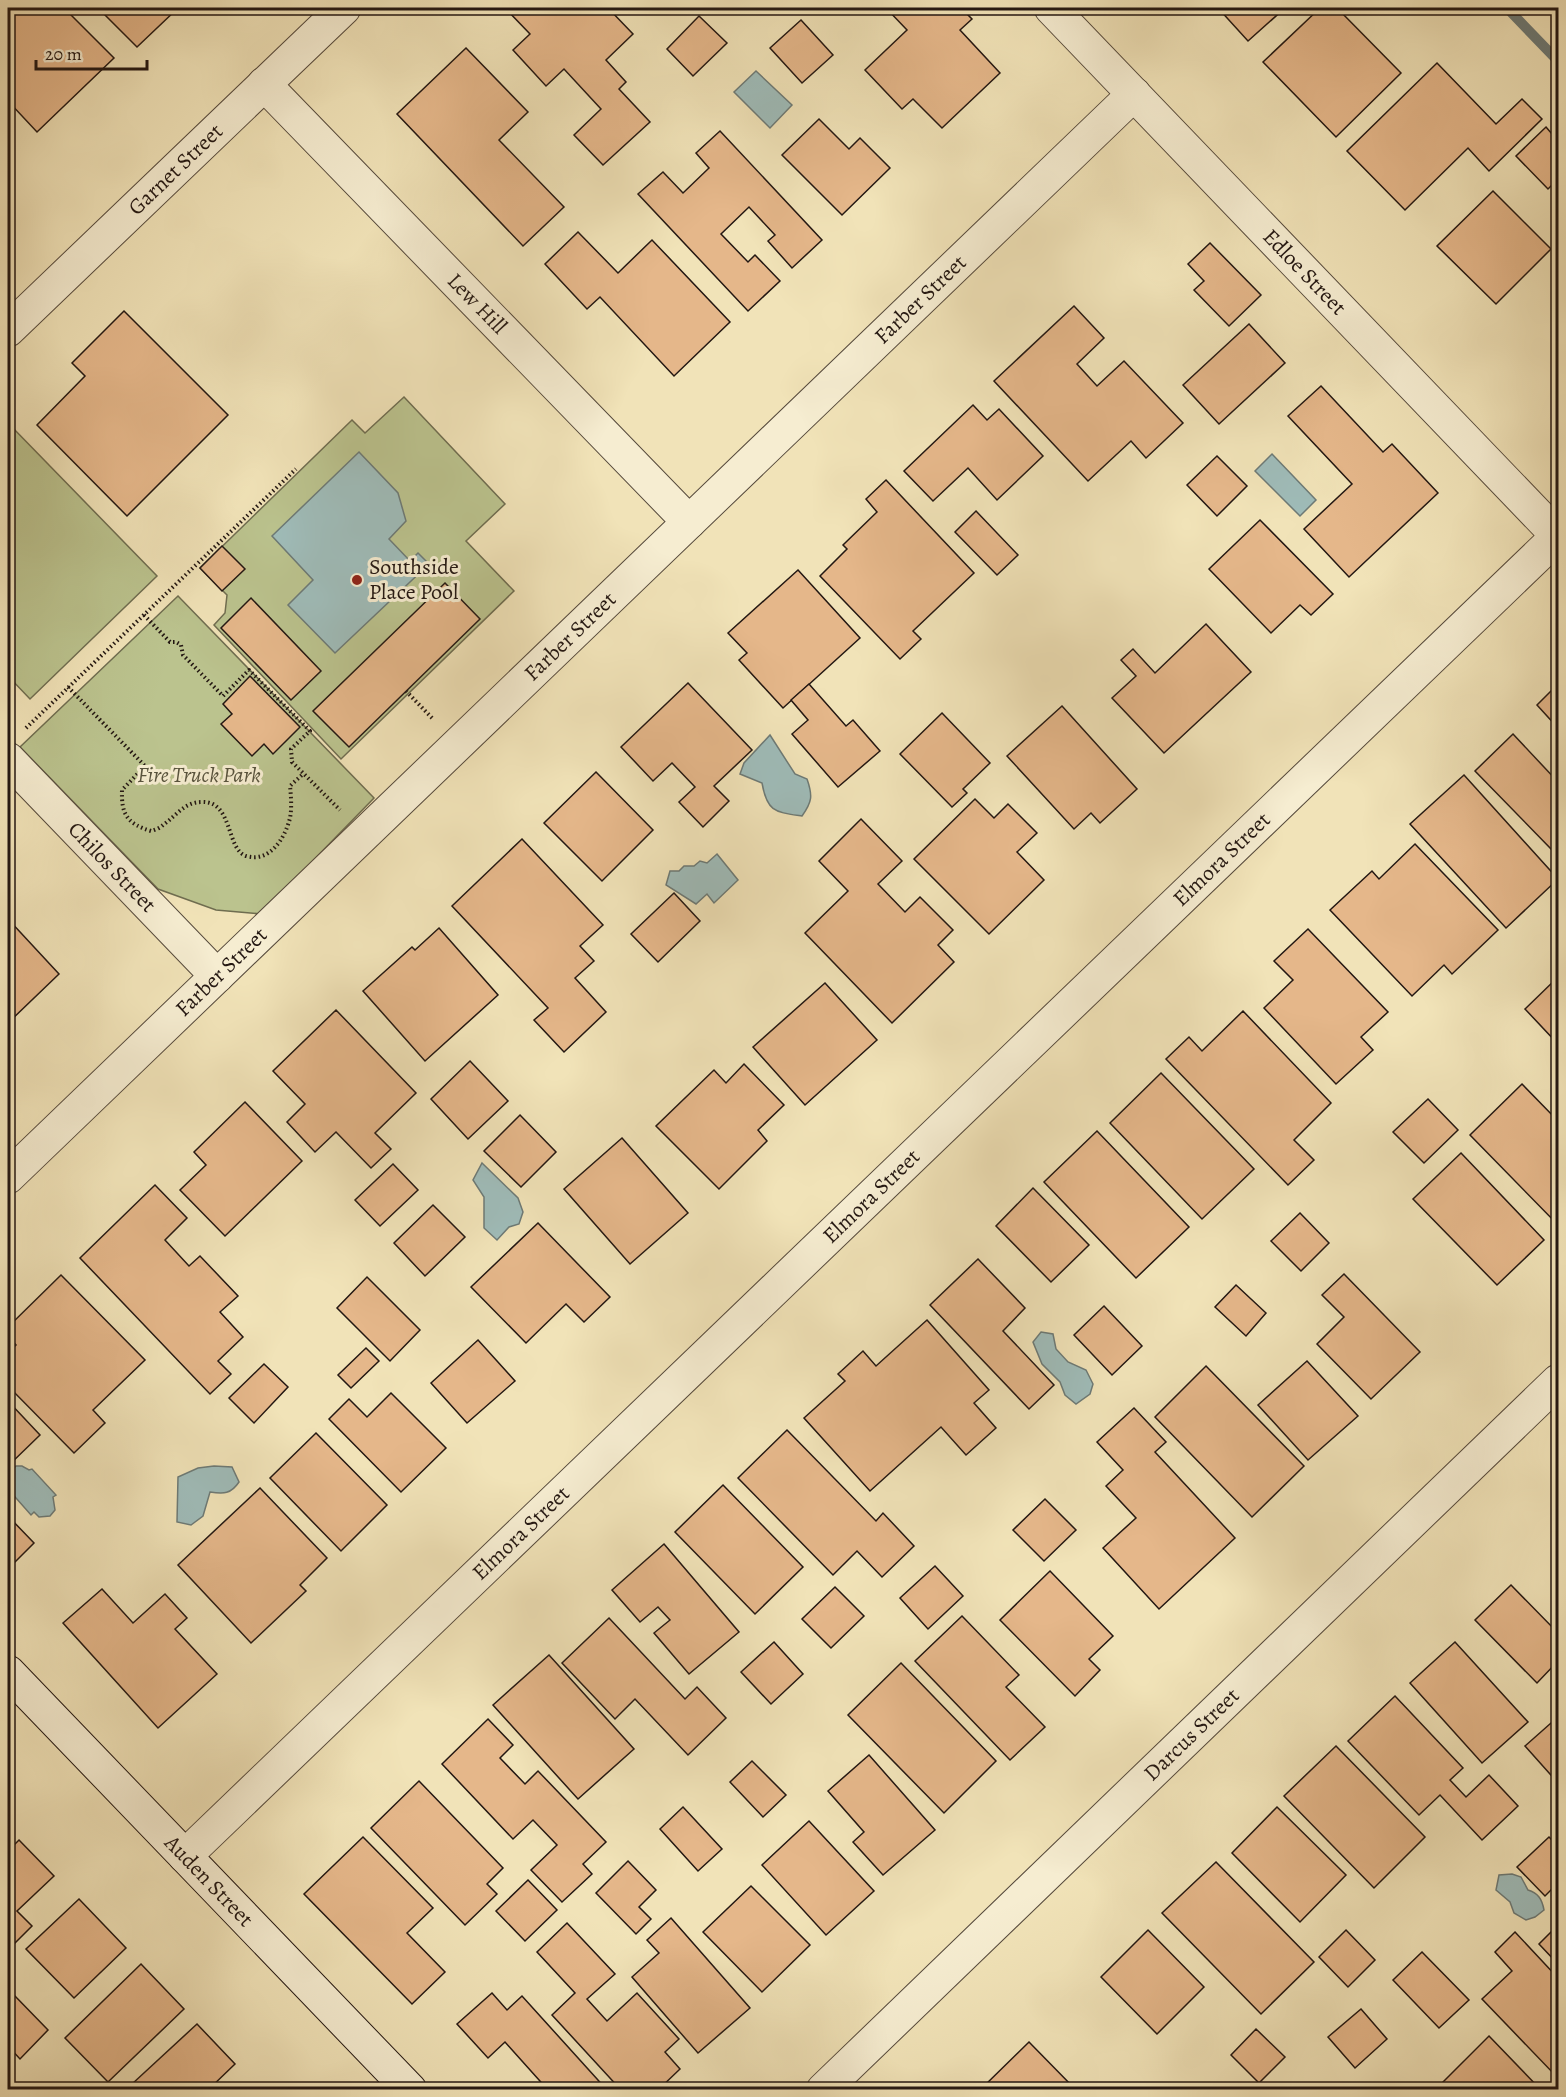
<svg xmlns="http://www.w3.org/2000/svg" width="1566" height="2097" font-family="Alegreya,serif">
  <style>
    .green { fill: #bbc38e; stroke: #6f6d50; stroke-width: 1.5 }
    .water { fill: #9fbcb9; stroke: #6d7a76; stroke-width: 1.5 }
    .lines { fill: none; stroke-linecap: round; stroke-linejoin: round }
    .stream { stroke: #6d7a76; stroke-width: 10 }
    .building { fill: #e5b78a; stroke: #231712; stroke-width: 1.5 }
    .street-casing { stroke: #564a3c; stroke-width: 35 }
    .secondary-casing { stroke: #231712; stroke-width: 35 }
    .path { stroke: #231712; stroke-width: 4; stroke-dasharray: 1.5 3; stroke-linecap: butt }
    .street { stroke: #f6edd1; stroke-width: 33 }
    .secondary { stroke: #f6edd1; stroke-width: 33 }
    .poi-dot { fill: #8f2418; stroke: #f6edd1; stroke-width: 2 }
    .labels { text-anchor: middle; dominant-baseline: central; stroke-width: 6; stroke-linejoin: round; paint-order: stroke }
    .street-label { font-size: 22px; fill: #231712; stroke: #f6edd1 }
    .poi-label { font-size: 22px; fill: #231712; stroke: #f6edd1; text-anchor: start }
    .park-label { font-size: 22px; font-style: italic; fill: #58533d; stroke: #f6edd1 }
  </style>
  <rect width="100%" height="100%" fill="#f1e3b8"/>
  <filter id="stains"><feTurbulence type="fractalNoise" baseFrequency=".00333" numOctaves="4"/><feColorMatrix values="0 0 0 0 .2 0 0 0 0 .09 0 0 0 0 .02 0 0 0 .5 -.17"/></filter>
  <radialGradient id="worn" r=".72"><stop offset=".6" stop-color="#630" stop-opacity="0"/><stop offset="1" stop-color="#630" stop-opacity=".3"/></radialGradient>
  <g class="green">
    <path d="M 404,397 L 505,504 L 466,541 L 514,591 L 341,759 L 214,625 L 225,613 L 227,595 L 200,568 L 352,420 L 365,433 Z"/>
    <path d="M 11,426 L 157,576 L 30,699 L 8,676 L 8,429 Z"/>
    <path d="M 178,596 L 374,798 L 261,914 L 216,910 L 158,889 L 20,747 Z"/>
  </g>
  <g class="water">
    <path d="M 756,71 L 792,105 L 770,128 L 734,92 Z"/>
    <path d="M 359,452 L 398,493 L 406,521 L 389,539 L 410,561 L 418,553 L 429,564 L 335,653 L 288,605 L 313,580 L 272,536 Z"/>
    <path d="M 1272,454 L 1316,500 L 1300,516 L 1255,471 Z"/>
    <path d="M 770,735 L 795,774 L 807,779 C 813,796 812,802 802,816 C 775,812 767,812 762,783 L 740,774 L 744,763 Z"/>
    <path d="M 717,854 L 738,880 L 714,903 L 707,894 L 696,904 L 666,885 L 670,871 L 679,871 L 684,866 L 694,866 L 700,861 L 707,863 Z"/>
    <path d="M 482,1163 L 518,1198 L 523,1212 L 519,1224 L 509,1227 L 497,1240 L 484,1228 L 484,1197 L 473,1180 Z"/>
    <path d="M 1041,1332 L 1053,1334 L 1056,1349 L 1068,1362 L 1086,1370 L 1093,1384 L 1090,1394 L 1076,1404 L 1065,1395 L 1060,1382 L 1042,1364 L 1033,1342 Z"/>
    <path d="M 16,1466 L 22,1466 L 29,1470 L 32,1469 L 56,1495 L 53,1497 L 55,1510 L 50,1516 L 39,1517 L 34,1512 L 31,1515 L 8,1489 L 8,1474 Z"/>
    <path d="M 214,1466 L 232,1467 L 239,1482 C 231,1494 224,1494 210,1492 L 203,1516 L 191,1525 L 177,1522 L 178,1477 L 198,1468 Z"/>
    <path d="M 1512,1874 L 1521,1877 L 1528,1890 C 1538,1893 1542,1899 1544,1910 L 1535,1917 L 1526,1920 L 1514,1913 L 1510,1902 L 1496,1890 L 1499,1875 Z"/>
  </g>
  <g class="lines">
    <path class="stream" d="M 1507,8 L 1558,61"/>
  </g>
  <g class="building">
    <path d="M 20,8 L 64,8 L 114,58 L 37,132 L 8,101 L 8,20 Z"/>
    <path d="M 98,8 L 178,8 L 137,47 Z"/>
    <path d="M 505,8 L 608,8 L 633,34 L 606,60 L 626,82 L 619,89 L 650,122 L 603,165 L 574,135 L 601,109 L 564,69 L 546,86 L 513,50 L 530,34 Z"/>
    <path d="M 886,8 L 961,8 L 972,19 L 960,30 L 1000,73 L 942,128 L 913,99 L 902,109 L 865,70 L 907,30 Z"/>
    <path d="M 1218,8 L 1285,8 L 1248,41 Z"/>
    <path d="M 1320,8 L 1337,8 L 1401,73 L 1336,137 L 1263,62 Z"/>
    <path d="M 699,16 L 727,43 L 693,76 L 667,49 Z"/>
    <path d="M 801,20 L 833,55 L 802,83 L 770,48 Z"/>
    <path d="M 466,48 L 528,112 L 499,140 L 564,207 L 523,246 L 397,114 Z"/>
    <path d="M 1437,63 L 1496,124 L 1522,99 L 1542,119 L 1489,171 L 1468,148 L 1405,210 L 1347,151 Z"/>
    <path d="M 819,119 L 849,149 L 860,138 L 890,168 L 842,215 L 782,155 Z"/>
    <path d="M 1546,127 L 1558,141 L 1558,179 L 1548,189 L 1516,156 Z"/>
    <path d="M 720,131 L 822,240 L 792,268 L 768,241 L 775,235 L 749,207 L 721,234 L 748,262 L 755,255 L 780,281 L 748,311 L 638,194 L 663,172 L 683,193 L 709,168 L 696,153 Z"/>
    <path d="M 1493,191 L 1551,249 L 1496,304 L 1437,246 Z"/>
    <path d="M 578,232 L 618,273 L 652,240 L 730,322 L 674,376 L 600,297 L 587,309 L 545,264 Z"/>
    <path d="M 1210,243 L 1261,295 L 1229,326 L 1194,290 L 1204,281 L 1188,264 Z"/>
    <path d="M 1074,306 L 1104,338 L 1077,364 L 1097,386 L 1124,361 L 1183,423 L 1146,458 L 1131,441 L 1088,481 L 994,381 Z"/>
    <path d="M 124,311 L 228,415 L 127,516 L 37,425 L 85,376 L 72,363 Z"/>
    <path d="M 1249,324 L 1285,363 L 1219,424 L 1183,385 Z"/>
    <path d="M 1321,386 L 1383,452 L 1392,444 L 1438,493 L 1349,577 L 1304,529 L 1352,484 L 1288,416 Z"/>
    <path d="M 973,405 L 987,420 L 999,409 L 1043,456 L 997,500 L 968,468 L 933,501 L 904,471 Z"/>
    <path d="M 1217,456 L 1247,486 L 1217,516 L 1187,485 Z"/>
    <path d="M 886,480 L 974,573 L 913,631 L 921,639 L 900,659 L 820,576 L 847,549 L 843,545 L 877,512 L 866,499 Z"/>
    <path d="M 976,511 L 1018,555 L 997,575 L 955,532 Z"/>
    <path d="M 1260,520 L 1333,594 L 1311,615 L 1300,605 L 1271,633 L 1209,569 Z"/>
    <path d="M 222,546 L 245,569 L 222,591 L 200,568 Z"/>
    <path d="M 798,570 L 860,638 L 783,708 L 739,660 L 747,653 L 728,633 Z"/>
    <path d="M 445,583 L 480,619 L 349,747 L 313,711 Z"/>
    <path d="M 251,598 L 321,671 L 291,700 L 221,628 Z"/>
    <path d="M 1206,624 L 1251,672 L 1164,753 L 1112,698 L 1136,676 L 1121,660 L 1133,649 L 1155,673 Z"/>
    <path d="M 250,676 L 300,727 L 273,754 L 264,744 L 252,756 L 221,724 L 232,714 L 223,704 Z"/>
    <path d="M 688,683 L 752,750 L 714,786 L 729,801 L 703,827 L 679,802 L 695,787 L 672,763 L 653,781 L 621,747 Z"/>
    <path d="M 809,684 L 846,726 L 853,720 L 880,751 L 838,787 L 792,734 L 808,720 L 791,700 Z"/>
    <path d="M 1558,684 L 1558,728 L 1537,705 Z"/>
    <path d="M 1062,706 L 1137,789 L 1100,823 L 1091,813 L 1074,829 L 1007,756 Z"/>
    <path d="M 942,713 L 990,763 L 963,789 L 967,793 L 952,807 L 900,754 Z"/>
    <path d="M 1513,734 L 1558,782 L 1558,849 L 1555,853 L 1475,771 Z"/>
    <path d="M 596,772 L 653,830 L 602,881 L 544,823 Z"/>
    <path d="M 1464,775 L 1558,879 L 1506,928 L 1410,824 Z"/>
    <path d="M 975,799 L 994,818 L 1008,804 L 1037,833 L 1017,852 L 1044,880 L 989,934 L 914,859 Z"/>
    <path d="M 861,819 L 902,861 L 878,884 L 905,912 L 920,897 L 953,930 L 938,945 L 954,962 L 892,1023 L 805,933 L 848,891 L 819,861 Z"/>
    <path d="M 522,839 L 603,925 L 580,946 L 594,961 L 575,978 L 606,1012 L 564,1052 L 534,1020 L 548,1008 L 452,906 Z"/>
    <path d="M 1415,844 L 1498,930 L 1452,974 L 1444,965 L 1412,996 L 1330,910 L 1372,871 L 1379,879 Z"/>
    <path d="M 674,893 L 700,921 L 658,962 L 631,934 Z"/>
    <path d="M 8,919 L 59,974 L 8,1023 Z"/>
    <path d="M 439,928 L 498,995 L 425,1061 L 363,991 L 412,947 L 415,950 Z"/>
    <path d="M 1308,929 L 1388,1012 L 1361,1037 L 1373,1050 L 1336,1084 L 1264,1008 L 1293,980 L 1274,961 Z"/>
    <path d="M 1558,977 L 1558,1044 L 1525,1009 Z"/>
    <path d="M 825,983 L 877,1040 L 805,1105 L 753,1047 Z"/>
    <path d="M 336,1010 L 416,1093 L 375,1133 L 391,1149 L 371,1168 L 336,1132 L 315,1152 L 287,1122 L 305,1104 L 273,1071 Z"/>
    <path d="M 1243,1011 L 1331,1103 L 1294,1140 L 1314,1160 L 1288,1185 L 1166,1059 L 1189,1037 L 1202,1051 Z"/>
    <path d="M 470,1061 L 508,1101 L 468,1139 L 431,1099 Z"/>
    <path d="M 744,1064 L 784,1105 L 758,1130 L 767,1141 L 719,1189 L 656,1126 L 714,1070 L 726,1083 Z"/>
    <path d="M 1161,1073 L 1254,1169 L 1202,1219 L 1110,1123 Z"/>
    <path d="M 1522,1084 L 1558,1121 L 1558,1225 L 1470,1135 Z"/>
    <path d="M 1428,1099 L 1458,1130 L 1424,1163 L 1393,1132 Z"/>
    <path d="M 245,1102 L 302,1161 L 225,1236 L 180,1190 L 206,1165 L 194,1152 Z"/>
    <path d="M 520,1115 L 556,1152 L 521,1187 L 484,1151 Z"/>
    <path d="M 1097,1131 L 1189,1227 L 1136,1278 L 1044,1182 Z"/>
    <path d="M 622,1138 L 688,1213 L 630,1264 L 564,1189 Z"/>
    <path d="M 1461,1153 L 1544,1240 L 1497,1285 L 1413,1199 Z"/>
    <path d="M 393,1164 L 418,1190 L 380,1226 L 355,1200 Z"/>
    <path d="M 155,1185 L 187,1218 L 165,1240 L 189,1266 L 200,1256 L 238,1296 L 220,1312 L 243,1337 L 218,1361 L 231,1374 L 210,1394 L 80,1258 Z"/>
    <path d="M 1033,1188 L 1089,1245 L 1051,1282 L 996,1226 Z"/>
    <path d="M 433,1205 L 465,1237 L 425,1276 L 394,1243 Z"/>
    <path d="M 1300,1213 L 1329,1243 L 1301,1271 L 1271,1241 Z"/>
    <path d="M 538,1223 L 610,1297 L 584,1322 L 566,1304 L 526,1343 L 471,1287 Z"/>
    <path d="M 978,1259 L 1025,1308 L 1003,1331 L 1054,1385 L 1029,1409 L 930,1305 Z"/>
    <path d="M 1344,1274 L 1420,1352 L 1371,1399 L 1317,1344 L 1344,1317 L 1322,1295 Z"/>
    <path d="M 61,1275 L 145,1360 L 93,1410 L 105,1423 L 74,1453 L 8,1386 L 8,1353 L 16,1345 L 8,1336 L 8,1327 Z"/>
    <path d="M 367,1277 L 420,1330 L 390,1361 L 337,1308 Z"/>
    <path d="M 1236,1285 L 1266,1313 L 1246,1336 L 1215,1307 Z"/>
    <path d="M 1104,1306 L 1142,1346 L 1112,1375 L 1074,1335 Z"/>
    <path d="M 927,1320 L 989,1390 L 974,1403 L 996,1428 L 966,1455 L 941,1427 L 870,1491 L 804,1418 L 845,1381 L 838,1374 L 863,1351 L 876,1366 Z"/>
    <path d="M 478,1340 L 515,1381 L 467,1423 L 431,1383 Z"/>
    <path d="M 366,1348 L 379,1361 L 351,1388 L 338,1375 Z"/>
    <path d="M 1307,1361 L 1358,1416 L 1308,1460 L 1258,1405 Z"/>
    <path d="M 264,1364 L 288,1387 L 254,1423 L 229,1398 Z"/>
    <path d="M 1206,1366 L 1304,1466 L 1252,1517 L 1155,1417 Z"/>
    <path d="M 391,1393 L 446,1448 L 401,1492 L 329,1419 L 349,1399 L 367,1417 Z"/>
    <path d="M 8,1401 L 40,1435 L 8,1466 Z"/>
    <path d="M 1134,1408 L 1166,1442 L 1155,1452 L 1235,1538 L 1159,1609 L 1103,1548 L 1136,1518 L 1106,1486 L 1123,1470 L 1097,1442 Z"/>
    <path d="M 787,1430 L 876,1521 L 883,1513 L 914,1546 L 882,1577 L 857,1551 L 833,1575 L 738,1478 Z"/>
    <path d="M 316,1433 L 387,1505 L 341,1551 L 270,1478 Z"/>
    <path d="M 723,1485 L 803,1567 L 755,1614 L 675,1532 Z"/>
    <path d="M 260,1488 L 327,1558 L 300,1585 L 306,1591 L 251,1643 L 178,1565 Z"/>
    <path d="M 1045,1499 L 1076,1530 L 1044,1561 L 1013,1530 Z"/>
    <path d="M 8,1516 L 34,1543 L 8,1569 Z"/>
    <path d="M 664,1544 L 739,1632 L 689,1674 L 654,1633 L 670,1620 L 658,1607 L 640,1622 L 612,1590 Z"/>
    <path d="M 935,1566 L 963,1596 L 928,1629 L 900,1598 Z"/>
    <path d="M 1050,1571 L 1113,1636 L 1089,1659 L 1100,1670 L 1075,1696 L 1000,1620 Z"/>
    <path d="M 1511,1585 L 1558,1633 L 1558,1661 L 1537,1683 L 1475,1620 Z"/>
    <path d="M 835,1587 L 864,1616 L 831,1648 L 802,1619 Z"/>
    <path d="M 102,1589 L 133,1623 L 165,1594 L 187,1618 L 175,1629 L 217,1674 L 158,1728 L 63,1623 Z"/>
    <path d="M 962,1616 L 1019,1675 L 1006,1687 L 1045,1727 L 1010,1760 L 915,1661 Z"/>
    <path d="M 609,1618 L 685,1699 L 697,1687 L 726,1718 L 688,1755 L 635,1699 L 615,1719 L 562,1663 Z"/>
    <path d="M 774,1642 L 803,1674 L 771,1704 L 741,1672 Z"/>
    <path d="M 1455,1642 L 1528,1722 L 1482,1763 L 1410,1683 Z"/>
    <path d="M 549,1655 L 634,1749 L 578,1799 L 493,1705 Z"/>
    <path d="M 901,1663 L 996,1761 L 944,1813 L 848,1715 Z"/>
    <path d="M 1395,1696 L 1463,1768 L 1450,1780 L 1466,1797 L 1489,1775 L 1518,1806 L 1482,1840 L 1440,1795 L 1419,1815 L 1348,1741 Z"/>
    <path d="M 488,1719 L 513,1745 L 500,1758 L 525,1784 L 538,1771 L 606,1842 L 583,1864 L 592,1874 L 562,1902 L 531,1870 L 557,1845 L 533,1820 L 513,1839 L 442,1764 Z"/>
    <path d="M 1551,1723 L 1558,1732 L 1558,1783 L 1525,1746 Z"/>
    <path d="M 1336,1746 L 1425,1837 L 1374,1888 L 1284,1796 Z"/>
    <path d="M 869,1755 L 935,1830 L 883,1875 L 853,1842 L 864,1832 L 828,1791 Z"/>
    <path d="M 752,1761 L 786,1795 L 763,1817 L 730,1782 Z"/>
    <path d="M 419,1781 L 503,1868 L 487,1884 L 497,1894 L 465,1925 L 371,1828 Z"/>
    <path d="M 683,1807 L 722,1849 L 698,1871 L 660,1829 Z"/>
    <path d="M 1277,1807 L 1346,1875 L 1300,1922 L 1232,1853 Z"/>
    <path d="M 809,1821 L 874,1891 L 826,1935 L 762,1865 Z"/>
    <path d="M 363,1837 L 433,1908 L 407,1933 L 445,1972 L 412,2004 L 304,1894 Z"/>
    <path d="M 1549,1837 L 1558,1846 L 1558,1883 L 1545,1896 L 1517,1867 Z"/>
    <path d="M 19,1840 L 54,1876 L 17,1911 L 32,1926 L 8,1950 L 8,1851 Z"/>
    <path d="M 628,1861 L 656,1890 L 639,1907 L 651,1919 L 636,1934 L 596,1893 Z"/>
    <path d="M 1216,1862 L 1314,1962 L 1261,2014 L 1162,1913 Z"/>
    <path d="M 528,1880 L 557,1910 L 525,1941 L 496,1911 Z"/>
    <path d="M 751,1886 L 810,1945 L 762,1992 L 703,1932 Z"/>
    <path d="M 79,1899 L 126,1948 L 74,1998 L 26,1949 Z"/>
    <path d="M 671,1918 L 750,2008 L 698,2053 L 632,1977 L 659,1953 L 647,1940 Z"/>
    <path d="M 567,1923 L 615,1974 L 587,1999 L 607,2021 L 637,1993 L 679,2039 L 665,2052 L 680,2069 L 658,2090 L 621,2090 L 552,2015 L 575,1993 L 537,1952 Z"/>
    <path d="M 1558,1925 L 1558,1964 L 1539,1944 Z"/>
    <path d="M 1148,1930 L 1204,1987 L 1157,2034 L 1101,1977 Z"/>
    <path d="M 1346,1930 L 1375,1960 L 1348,1987 L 1319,1957 Z"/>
    <path d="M 1515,1932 L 1558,1978 L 1558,2072 L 1555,2075 L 1482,1999 L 1512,1971 L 1495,1952 Z"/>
    <path d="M 1422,1952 L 1469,2000 L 1439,2028 L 1393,1980 Z"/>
    <path d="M 141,1964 L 184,2009 L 108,2082 L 65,2038 Z"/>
    <path d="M 492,1993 L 507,2010 L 522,1996 L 607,2090 L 548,2090 L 505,2042 L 488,2058 L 457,2024 Z"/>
    <path d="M 14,1995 L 48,2030 L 20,2059 L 8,2046 L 8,2001 Z"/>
    <path d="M 1361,2009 L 1387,2039 L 1355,2068 L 1328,2037 Z"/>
    <path d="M 197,2024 L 235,2064 L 208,2090 L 137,2090 L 132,2084 Z"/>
    <path d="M 1256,2029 L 1285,2057 L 1259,2083 L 1231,2055 Z"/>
    <path d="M 1489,2036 L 1541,2090 L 1444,2090 L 1440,2085 Z"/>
    <path d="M 1029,2042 L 1076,2090 L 980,2090 Z"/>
  </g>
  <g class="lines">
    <defs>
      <g id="street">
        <path id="s1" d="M 1051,8 L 1558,536"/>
        <path id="s2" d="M 264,84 L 689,522"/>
        <path id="s3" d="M 8,330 L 344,8"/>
        <path id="s4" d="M 8,759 L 217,976"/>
        <path id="s5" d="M 8,1177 L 1134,94"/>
        <path id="s6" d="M 185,1856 L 1558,536"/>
        <path id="s7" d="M 823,2090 L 1558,1381"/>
      </g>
      <g id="secondary">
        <path id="s8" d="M 8,1672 L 410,2090"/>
      </g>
    </defs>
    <use href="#street" class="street-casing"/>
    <use href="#secondary" class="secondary-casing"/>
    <g class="path">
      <path d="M 144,615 L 170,642 L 176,642 L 181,645 L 183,655 L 223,696 L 249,670 L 310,731 L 291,749 L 292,762 L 340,810"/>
      <path d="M 68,687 L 145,766 L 122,790 C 121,815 128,824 151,831 C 155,830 160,828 163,825 C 176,816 184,802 202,802 C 233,801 226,849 246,856 C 270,863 285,838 290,818 C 292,808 291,796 290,786 L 303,774"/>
      <path d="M 406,691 L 433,719"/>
      <path d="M 26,728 L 296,469"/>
    </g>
    <use href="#street" class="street"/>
    <use href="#secondary" class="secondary"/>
  </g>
  <circle class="poi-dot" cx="357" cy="580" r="6"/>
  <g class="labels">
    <g class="street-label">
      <text stroke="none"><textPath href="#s3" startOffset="232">Garnet Street</textPath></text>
      <text stroke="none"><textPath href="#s1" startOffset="366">Edloe Street</textPath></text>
      <text stroke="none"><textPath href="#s5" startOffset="1266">Farber Street</textPath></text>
      <text stroke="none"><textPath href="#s2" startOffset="306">Lew Hill</textPath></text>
      <text stroke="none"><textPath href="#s5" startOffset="780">Farber Street</textPath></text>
      <text stroke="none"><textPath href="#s6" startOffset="1438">Elmora Street</textPath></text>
      <text stroke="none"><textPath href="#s4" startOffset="150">Chilos Street</textPath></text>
      <text stroke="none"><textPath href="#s5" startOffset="296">Farber Street</textPath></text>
      <text stroke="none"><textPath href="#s6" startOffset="952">Elmora Street</textPath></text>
      <text stroke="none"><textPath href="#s6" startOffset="466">Elmora Street</textPath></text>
      <text stroke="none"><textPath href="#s7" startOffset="512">Darcus Street</textPath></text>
      <text stroke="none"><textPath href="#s8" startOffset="290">Auden Street</textPath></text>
    </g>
    <g class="poi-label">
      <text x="369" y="567">Southside<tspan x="369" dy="25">Place Pool</tspan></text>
    </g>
    <g class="park-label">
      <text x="199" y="775">Fire Truck Park</text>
    </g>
  </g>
  <rect width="1566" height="2097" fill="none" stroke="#f1e3b8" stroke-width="30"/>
  <rect x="9" y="9" width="1548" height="2079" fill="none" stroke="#231712" stroke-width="3"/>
  <rect x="15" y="15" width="1536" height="2067" fill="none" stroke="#231712" stroke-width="1.5"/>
  <path d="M36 60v9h111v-9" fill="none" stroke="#231712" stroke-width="3"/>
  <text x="45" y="60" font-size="18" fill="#231712" stroke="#f6edd1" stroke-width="4.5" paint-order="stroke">20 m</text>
  <rect width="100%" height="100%" filter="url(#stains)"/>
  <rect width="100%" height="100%" fill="url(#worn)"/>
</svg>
